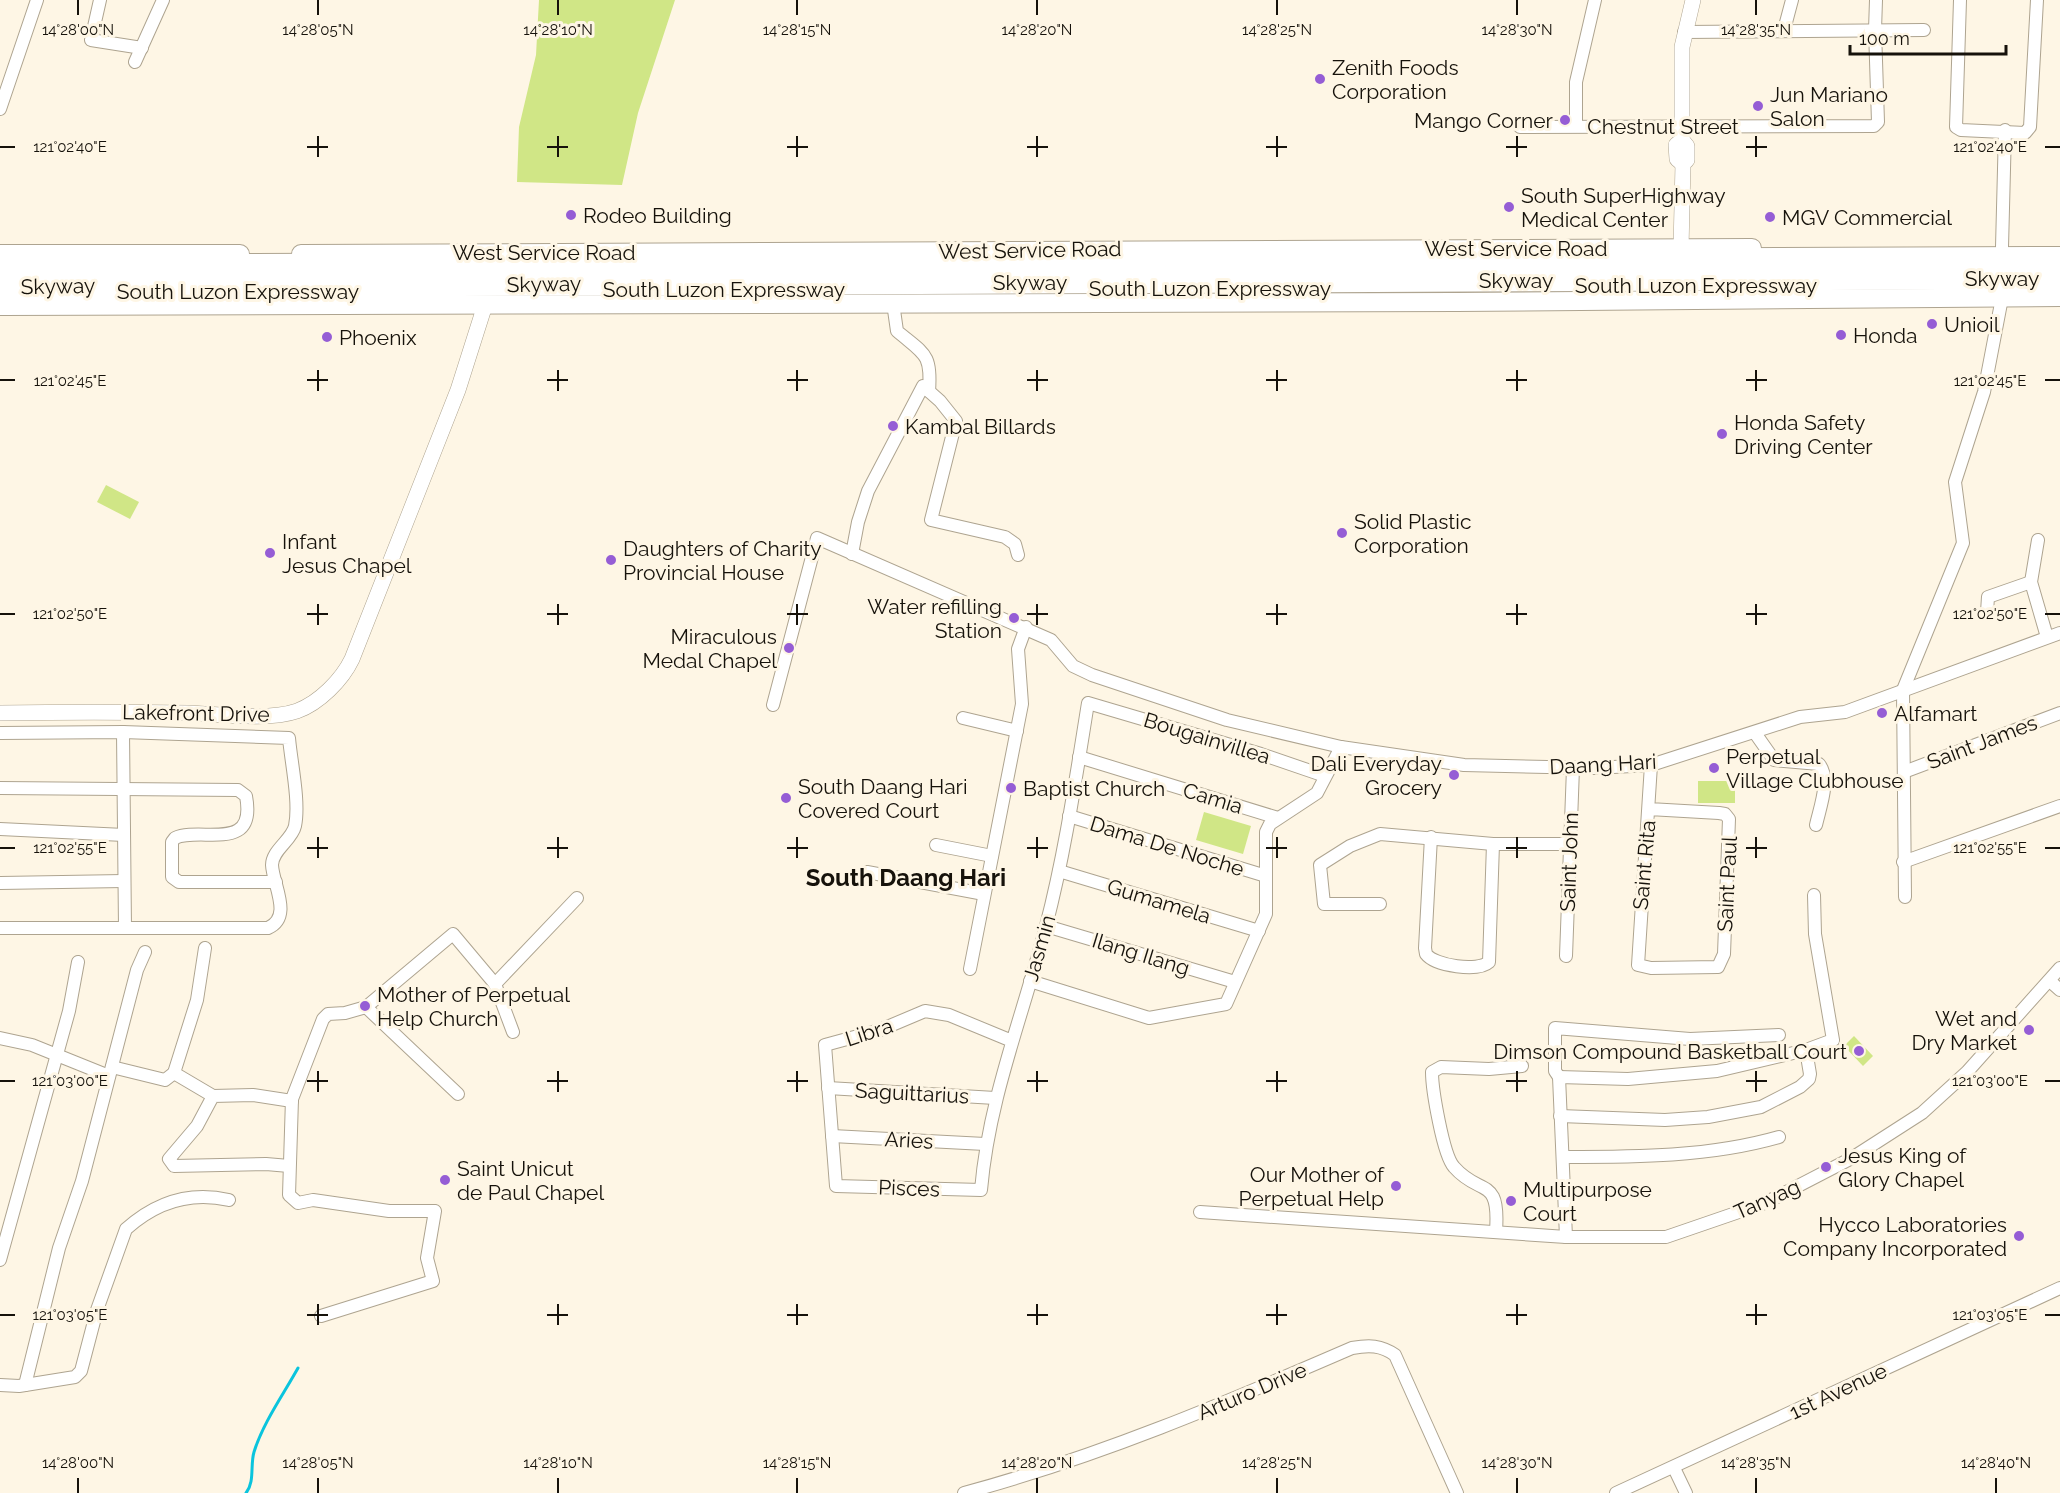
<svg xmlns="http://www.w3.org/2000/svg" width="2060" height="1493" font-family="Raleway,sans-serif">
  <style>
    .green { fill: #d0e686 }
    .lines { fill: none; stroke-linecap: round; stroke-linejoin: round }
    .stream { stroke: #0ac4dd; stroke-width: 3 }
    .minor-casing { stroke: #aea490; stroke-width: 14 }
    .tertiary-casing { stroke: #aea490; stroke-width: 16 }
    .secondary-casing { stroke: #aea490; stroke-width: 20 }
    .motorway-casing { stroke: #aea490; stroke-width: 24 }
    .minor { stroke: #fff; stroke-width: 12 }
    .tertiary { stroke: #fff; stroke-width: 15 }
    .secondary { stroke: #fff; stroke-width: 18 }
    .motorway { stroke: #fff; stroke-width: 22 }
    .ticks { fill: none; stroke: #16120b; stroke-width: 2 }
    .poi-dot { fill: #955dd5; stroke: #fef6e5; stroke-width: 2 }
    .labels { text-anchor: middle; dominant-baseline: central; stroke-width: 6; stroke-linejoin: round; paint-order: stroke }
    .poi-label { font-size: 21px; fill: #16120b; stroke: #fef6e5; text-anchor: start }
    .street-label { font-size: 21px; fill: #16120b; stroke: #fef6e5 }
    .quarter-label { font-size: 24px; font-weight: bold; fill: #16120b; stroke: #fef6e5 }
    .ticks-label { font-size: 15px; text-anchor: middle; fill: #16120b; stroke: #fef6e5; stroke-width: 6; stroke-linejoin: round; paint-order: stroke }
  </style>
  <rect width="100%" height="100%" fill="#fef6e5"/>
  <g class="green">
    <path d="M 539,0 L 675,0 L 638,113 L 622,185 L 517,182 L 519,127 L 536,55 Z"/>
    <path d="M 106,485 L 139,502 L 130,519 L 97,502 Z"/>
    <rect x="1698" y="781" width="37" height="22"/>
    <path d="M 1204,812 L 1251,826 L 1243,854 L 1196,840 Z"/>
    <path d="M 1854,1036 L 1873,1056 L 1863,1066 L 1844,1046 Z"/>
  </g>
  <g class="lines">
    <path class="stream" d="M 246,1493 C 255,1482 250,1465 254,1452 C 263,1423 283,1395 298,1368"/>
    <defs>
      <g id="minor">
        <path d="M 100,0 L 91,40 L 142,48"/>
        <path d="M 1960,0 L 1956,127 L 1961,130 L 2025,133 L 2030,127 L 2037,0"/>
        <path d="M 1784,30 L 1792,0"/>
        <path d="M 1684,32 L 1924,30"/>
        <path d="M 135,62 L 163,0"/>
        <path d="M 0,109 L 37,0"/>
        <path d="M 1576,126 L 1576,82 L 1595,0"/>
        <path d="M 1520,127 L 1874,126 L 1878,122 L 1875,30 L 1876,0"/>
        <path d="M 2002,247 L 2005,130"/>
        <path d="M 893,303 L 897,331 C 924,354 932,353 929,391"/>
        <path d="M 2038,540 L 2031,582 L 2047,637"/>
        <path d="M 852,554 L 858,522 L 868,491 L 923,386 L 940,401 L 956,421 L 931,520 L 1005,537 L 1015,544 L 1018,555"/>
        <path d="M 1987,612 L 1988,597 L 2031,582"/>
        <path d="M 773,705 L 817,538 L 1051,640 L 1073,666 L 1092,675 L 1227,720 L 1341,747 L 1464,765 L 1594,768 L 1651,765 L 1800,717 L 1845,712 L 2060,633"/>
        <path d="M 963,718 L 1017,731"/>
        <path d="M 123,732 L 125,928"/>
        <path d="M 0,733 L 123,732 L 289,738 C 291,762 300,802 295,826 C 292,840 272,850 272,865 C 273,885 293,917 268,928 L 0,928"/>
        <path d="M 1755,733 L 1774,760 L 1819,764 C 1831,779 1820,807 1816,825"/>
        <path d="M 1079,757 L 1278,818"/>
        <path d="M 1904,772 L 2060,713"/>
        <path d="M 0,788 L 238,790 L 246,796 C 257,854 201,826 175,838 L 172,842 L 172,877 L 179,882 L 276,882"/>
        <path d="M 1649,809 L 1719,813 L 1725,814 L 1729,819 L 1724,954 L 1718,967 L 1651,968 L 1638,965 L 1651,765"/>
        <path d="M 1069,816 L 1266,876"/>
        <path d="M 0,829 L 124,835"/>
        <path d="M 1431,837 L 1425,948 L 1426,954 C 1435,966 1478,972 1489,962 L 1493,844"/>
        <path d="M 936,845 L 992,856"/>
        <path d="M 1903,862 L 2060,806"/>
        <path d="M 1059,871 L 1259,931"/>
        <path d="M 867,872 L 984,894"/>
        <path d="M 0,883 L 124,881"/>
        <path d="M 1814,895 L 1815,934 L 1833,1040 L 1806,1050 L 1717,1071 L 1628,1079 L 1559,1077 L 1566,1237 L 1666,1237 L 1765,1203 L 1852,1158 L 1922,1113 L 1967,1072 L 2060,968"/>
        <path d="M 1905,897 L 1903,690 L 1963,543 L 1955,482 L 1984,392 L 2002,298"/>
        <path d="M 1380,904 L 1324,904 L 1320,865 L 1350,846 L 1380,834 L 1493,844 L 1570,844"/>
        <path d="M 1046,926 L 1235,982"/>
        <path d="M 205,948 L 197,1000 L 174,1073 L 213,1096"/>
        <path d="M 1566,956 L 1573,768"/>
        <path d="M 970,969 L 1022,704 L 1018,649 L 1026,627"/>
        <path d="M 1030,981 L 1149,1018 L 1226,1004 L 1266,914 L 1266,832 L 1270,824 L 1317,793 L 1341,747"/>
        <path d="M 2050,981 L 2060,990"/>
        <path d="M 495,984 L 577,898"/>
        <path d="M 366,1007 L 458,1094"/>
        <path d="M 0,1038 L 32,1045 L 109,1076"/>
        <path d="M 1012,1041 L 949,1015 L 925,1011 L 880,1030 L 825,1045 L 836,1186 L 981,1190 C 989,1097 1023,1016 1046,926 C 1065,853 1076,777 1088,703 L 1261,754 L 1325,776"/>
        <path d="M 112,1067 L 165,1080 L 174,1073"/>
        <path d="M 1559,1077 L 1555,1071 L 1555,1028 L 1690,1039 L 1779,1035"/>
        <path d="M 828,1088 L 995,1098"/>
        <path d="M 1560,1116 L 1665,1120 L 1708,1117 L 1761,1107 L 1800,1087 L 1809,1079 L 1810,1074 L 1806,1050"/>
        <path d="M 832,1136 L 985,1144"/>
        <path d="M 1564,1157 C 1636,1157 1709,1157 1779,1137"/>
        <path d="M 289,1166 L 266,1164 L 174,1166 L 169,1159 L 197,1126 L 213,1096 L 253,1095 L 292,1101"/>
        <path d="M 1200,1212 L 1566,1237"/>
        <path d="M 1496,1231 C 1500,1175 1480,1197 1454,1167 C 1443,1155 1432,1089 1432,1072 L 1441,1067 L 1489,1069 L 1522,1066"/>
        <path d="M 0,1260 L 69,1011 L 78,962"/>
        <path d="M 321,1316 L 433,1281 L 427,1258 L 435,1211 L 389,1211 L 313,1200 L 298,1203 L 289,1195 L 292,1099 L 323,1019 L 328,1014 L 345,1013 L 366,1007 L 453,934 L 495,984 L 513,1032"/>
        <path d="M 0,1385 L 19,1386 L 75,1377 L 81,1371 L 97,1310 L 126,1229 C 155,1203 190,1191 229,1200"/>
        <path d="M 25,1385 L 59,1248 L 82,1181 L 137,970 L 145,952"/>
        <path d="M 1674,1468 L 1686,1493"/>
        <path d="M 964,1493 C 1098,1457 1225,1403 1352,1348 C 1369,1345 1381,1345 1395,1355 L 1457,1493"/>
        <path d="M 1616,1493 L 2060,1288"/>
      </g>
      <g id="tertiary">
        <path d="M 1683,164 L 1677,159 L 1676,145 L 1682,140 L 1682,47 L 1693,0"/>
        <path d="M 1681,248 L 1683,164 L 1687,160 L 1687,146 L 1682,140"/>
        <path d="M 0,713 C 63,712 125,712 188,713 C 219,714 268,721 297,711 C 319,703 342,680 352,659 L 458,390 L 485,305"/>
      </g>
      <g id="secondary">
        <path d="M 0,254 L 240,254"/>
        <path d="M 301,254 L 1752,248"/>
        <path d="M 0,306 L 1456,302 L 2060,297"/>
      </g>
      <g id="motorway">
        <path d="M 0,266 L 2060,258"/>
        <path d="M 0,287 L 2060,278"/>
      </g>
    </defs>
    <use href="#minor" class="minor-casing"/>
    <use href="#tertiary" class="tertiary-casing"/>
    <use href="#secondary" class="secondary-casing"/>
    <use href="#motorway" class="motorway-casing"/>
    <use href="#minor" class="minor"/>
    <use href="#tertiary" class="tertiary"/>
    <use href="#secondary" class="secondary"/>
    <use href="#motorway" class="motorway"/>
  </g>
  <path class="ticks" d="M 78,0 L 78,15M 318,0 L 318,15M 558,0 L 558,15M 797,0 L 797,15M 1037,0 L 1037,15M 1277,0 L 1277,15M 1517,0 L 1517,15M 1756,0 L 1756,15M 318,136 L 318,157M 558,136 L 558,157M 797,136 L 797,157M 1037,136 L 1037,157M 1277,136 L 1277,157M 1517,136 L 1517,157M 1756,136 L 1756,157M 0,147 L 15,147M 307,147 L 328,147M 547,147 L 568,147M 787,147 L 808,147M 1027,147 L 1048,147M 1266,147 L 1287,147M 1506,147 L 1527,147M 1746,147 L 1767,147M 2045,147 L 2060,147M 318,370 L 318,391M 558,370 L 558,391M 797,370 L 797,391M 1037,370 L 1037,391M 1277,370 L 1277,391M 1517,370 L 1517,391M 1756,370 L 1756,391M 0,380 L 15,380M 307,380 L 328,380M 547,380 L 568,380M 787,380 L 808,380M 1027,380 L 1048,380M 1266,380 L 1287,380M 1506,380 L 1527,380M 1746,380 L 1767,380M 2045,380 L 2060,380M 318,604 L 318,625M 558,604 L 558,625M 797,604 L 797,625M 1037,604 L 1037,625M 1277,604 L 1277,625M 1517,604 L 1517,625M 1756,604 L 1756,625M 0,614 L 15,614M 307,614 L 328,614M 547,614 L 568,614M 787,614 L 808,614M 1027,614 L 1048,614M 1266,614 L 1287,614M 1506,614 L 1527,614M 1746,614 L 1767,614M 2045,614 L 2060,614M 318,837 L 318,858M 558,837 L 558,858M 797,837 L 797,858M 1037,837 L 1037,858M 1277,837 L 1277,858M 1517,837 L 1517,858M 1756,837 L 1756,858M 0,848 L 15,848M 307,848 L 328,848M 547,848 L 568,848M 787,848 L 808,848M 1027,848 L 1048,848M 1266,848 L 1287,848M 1506,848 L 1527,848M 1746,848 L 1767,848M 2045,848 L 2060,848M 318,1071 L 318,1092M 558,1071 L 558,1092M 797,1071 L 797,1092M 1037,1071 L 1037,1092M 1277,1071 L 1277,1092M 1517,1071 L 1517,1092M 1756,1071 L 1756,1092M 0,1081 L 15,1081M 307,1081 L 328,1081M 547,1081 L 568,1081M 787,1081 L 808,1081M 1027,1081 L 1048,1081M 1266,1081 L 1287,1081M 1506,1081 L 1527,1081M 1746,1081 L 1767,1081M 2045,1081 L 2060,1081M 318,1304 L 318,1325M 558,1304 L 558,1325M 797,1304 L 797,1325M 1037,1304 L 1037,1325M 1277,1304 L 1277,1325M 1517,1304 L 1517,1325M 1756,1304 L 1756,1325M 0,1315 L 15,1315M 307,1315 L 328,1315M 547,1315 L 568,1315M 787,1315 L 808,1315M 1027,1315 L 1048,1315M 1266,1315 L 1287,1315M 1506,1315 L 1527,1315M 1746,1315 L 1767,1315M 2045,1315 L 2060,1315M 78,1478 L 78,1493M 318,1478 L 318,1493M 558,1478 L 558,1493M 797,1478 L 797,1493M 1037,1478 L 1037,1493M 1277,1478 L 1277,1493M 1517,1478 L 1517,1493M 1756,1478 L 1756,1493M 1996,1478 L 1996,1493"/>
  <g class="poi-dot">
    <circle cx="1320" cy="79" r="6"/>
    <circle cx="1758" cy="106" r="6"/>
    <circle cx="1565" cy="120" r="6"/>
    <circle cx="1509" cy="207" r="6"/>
    <circle cx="571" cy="215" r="6"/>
    <circle cx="1770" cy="217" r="6"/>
    <circle cx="1932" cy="324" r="6"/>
    <circle cx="1841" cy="335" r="6"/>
    <circle cx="327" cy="337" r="6"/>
    <circle cx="893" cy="426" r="6"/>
    <circle cx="1722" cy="434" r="6"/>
    <circle cx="1342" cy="533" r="6"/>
    <circle cx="270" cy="553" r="6"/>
    <circle cx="611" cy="560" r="6"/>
    <circle cx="1014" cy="618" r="6"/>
    <circle cx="789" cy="648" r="6"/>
    <circle cx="1882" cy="713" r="6"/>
    <circle cx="1714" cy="768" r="6"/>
    <circle cx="1454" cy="775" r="6"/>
    <circle cx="1011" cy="788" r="6"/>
    <circle cx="786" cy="798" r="6"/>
    <circle cx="365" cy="1006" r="6"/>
    <circle cx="2029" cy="1030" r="6"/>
    <circle cx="1859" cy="1051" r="6"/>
    <circle cx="1826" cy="1167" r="6"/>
    <circle cx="445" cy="1180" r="6"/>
    <circle cx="1396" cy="1186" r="6"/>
    <circle cx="1511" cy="1201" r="6"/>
    <circle cx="2019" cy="1236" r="6"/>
  </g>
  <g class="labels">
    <g class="poi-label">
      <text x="1332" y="67">Zenith Foods<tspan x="1332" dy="24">Corporation</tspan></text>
      <text x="1770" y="94">Jun Mariano<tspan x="1770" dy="24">Salon</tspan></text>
      <text x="1553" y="120" text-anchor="end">Mango Corner</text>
      <text x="1521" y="195">South SuperHighway<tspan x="1521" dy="24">Medical Center</tspan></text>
      <text x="583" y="215">Rodeo Building</text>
      <text x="1782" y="217">MGV Commercial</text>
      <text x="1944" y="324">Unioil</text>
      <text x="1853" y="335">Honda</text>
      <text x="339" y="337">Phoenix</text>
      <text x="1734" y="422">Honda Safety<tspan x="1734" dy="24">Driving Center</tspan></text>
      <text x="905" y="426">Kambal Billards</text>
      <text x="1354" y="521">Solid Plastic<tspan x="1354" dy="24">Corporation</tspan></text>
      <text x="282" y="541">Infant<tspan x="282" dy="24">Jesus Chapel</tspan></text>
      <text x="623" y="548">Daughters of Charity<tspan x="623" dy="24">Provincial House</tspan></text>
      <text x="1002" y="606" text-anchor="end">Water refilling<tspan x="1002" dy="24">Station</tspan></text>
      <text x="777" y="636" text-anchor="end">Miraculous<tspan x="777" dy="24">Medal Chapel</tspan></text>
      <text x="1894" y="713">Alfamart</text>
      <text x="1726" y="756">Perpetual<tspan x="1726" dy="24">Village Clubhouse</tspan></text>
      <text x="1442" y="763" text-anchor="end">Dali Everyday<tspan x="1442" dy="24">Grocery</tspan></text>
      <text x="798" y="786">South Daang Hari<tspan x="798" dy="24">Covered Court</tspan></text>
      <text x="1023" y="788">Baptist Church</text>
      <text x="377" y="994">Mother of Perpetual<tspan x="377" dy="24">Help Church</tspan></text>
      <text x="2017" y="1018" text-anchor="end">Wet and<tspan x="2017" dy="24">Dry Market</tspan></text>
      <text x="1847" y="1051" text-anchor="end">Dimson Compound Basketball Court</text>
      <text x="1838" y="1155">Jesus King of<tspan x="1838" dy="24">Glory Chapel</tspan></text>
      <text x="457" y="1168">Saint Unicut<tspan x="457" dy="24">de Paul Chapel</tspan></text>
      <text x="1384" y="1174" text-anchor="end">Our Mother of<tspan x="1384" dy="24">Perpetual Help</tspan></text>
      <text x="1523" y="1189">Multipurpose<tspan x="1523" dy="24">Court</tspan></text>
      <text x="2007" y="1224" text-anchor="end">Hycco Laboratories<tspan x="2007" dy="24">Company Incorporated</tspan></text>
    </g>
    <g class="street-label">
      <text x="1663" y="126">Chestnut Street</text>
      <text x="1516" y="248">West Service Road</text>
      <text transform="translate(1030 250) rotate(-1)">West Service Road</text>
      <text x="544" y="252">West Service Road</text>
      <text x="2002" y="278">Skyway</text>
      <text x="1516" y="280">Skyway</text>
      <text x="1030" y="282">Skyway</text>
      <text transform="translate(544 284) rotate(-1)">Skyway</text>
      <text x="1696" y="285">South Luzon Expressway</text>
      <text transform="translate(58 286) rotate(-1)">Skyway</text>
      <text x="1210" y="288">South Luzon Expressway</text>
      <text x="724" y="289">South Luzon Expressway</text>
      <text x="238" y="291">South Luzon Expressway</text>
      <text transform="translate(196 713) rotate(1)">Lakefront Drive</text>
      <text transform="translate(1207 738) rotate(17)">Bougainvillea</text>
      <text transform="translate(1982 742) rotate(-21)">Saint James</text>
      <text transform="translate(1603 764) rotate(-3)">Daang Hari</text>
      <text transform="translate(1213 798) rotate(17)">Camia</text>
      <text transform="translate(1167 846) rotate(17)">Dama De Noche</text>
      <text transform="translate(1569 862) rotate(-88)">Saint John</text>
      <text transform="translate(1644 865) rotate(-85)">Saint Rita</text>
      <text transform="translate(1727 884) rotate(-87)">Saint Paul</text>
      <text transform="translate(1159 901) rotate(17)">Gumamela</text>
      <text transform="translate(1039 948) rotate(-74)">Jasmin</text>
      <text transform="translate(1141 954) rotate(17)">Ilang Ilang</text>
      <text transform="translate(869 1032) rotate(-18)">Libra</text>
      <text transform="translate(912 1093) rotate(3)">Saguittarius</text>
      <text transform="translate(909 1140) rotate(3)">Aries</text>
      <text transform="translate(909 1188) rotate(2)">Pisces</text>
      <text transform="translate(1767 1199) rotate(-24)">Tanyag</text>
      <text transform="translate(1252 1391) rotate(-23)">Arturo Drive</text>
      <text transform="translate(1838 1391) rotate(-25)">1st Avenue</text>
    </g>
    <g class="quarter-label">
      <text x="906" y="877">South Daang Hari</text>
    </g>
  </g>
  <g class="ticks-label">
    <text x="78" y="35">14°28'00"N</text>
    <text x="318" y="35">14°28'05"N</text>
    <text x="558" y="35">14°28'10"N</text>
    <text x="797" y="35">14°28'15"N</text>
    <text x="1037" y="35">14°28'20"N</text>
    <text x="1277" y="35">14°28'25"N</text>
    <text x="1517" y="35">14°28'30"N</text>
    <text x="1756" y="35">14°28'35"N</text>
    <text x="1990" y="152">121°02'40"E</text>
    <text x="70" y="152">121°02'40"E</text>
    <text x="1990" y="386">121°02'45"E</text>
    <text x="70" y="386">121°02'45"E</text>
    <text x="1990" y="619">121°02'50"E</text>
    <text x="70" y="619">121°02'50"E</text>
    <text x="1990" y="853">121°02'55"E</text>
    <text x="70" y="853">121°02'55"E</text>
    <text x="1990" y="1086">121°03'00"E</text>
    <text x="70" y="1086">121°03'00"E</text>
    <text x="1990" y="1320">121°03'05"E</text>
    <text x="70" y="1320">121°03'05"E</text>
    <text x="78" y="1468">14°28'00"N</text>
    <text x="318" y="1468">14°28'05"N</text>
    <text x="558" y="1468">14°28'10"N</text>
    <text x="797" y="1468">14°28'15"N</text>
    <text x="1037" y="1468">14°28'20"N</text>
    <text x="1277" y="1468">14°28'25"N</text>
    <text x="1517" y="1468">14°28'30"N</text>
    <text x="1756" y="1468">14°28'35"N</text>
    <text x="1996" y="1468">14°28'40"N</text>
  </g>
  <path d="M1850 45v9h156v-9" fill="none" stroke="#16120b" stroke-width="3"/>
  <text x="1859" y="45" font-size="18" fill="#16120b" stroke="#fef6e5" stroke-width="4.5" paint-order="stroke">100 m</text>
</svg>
